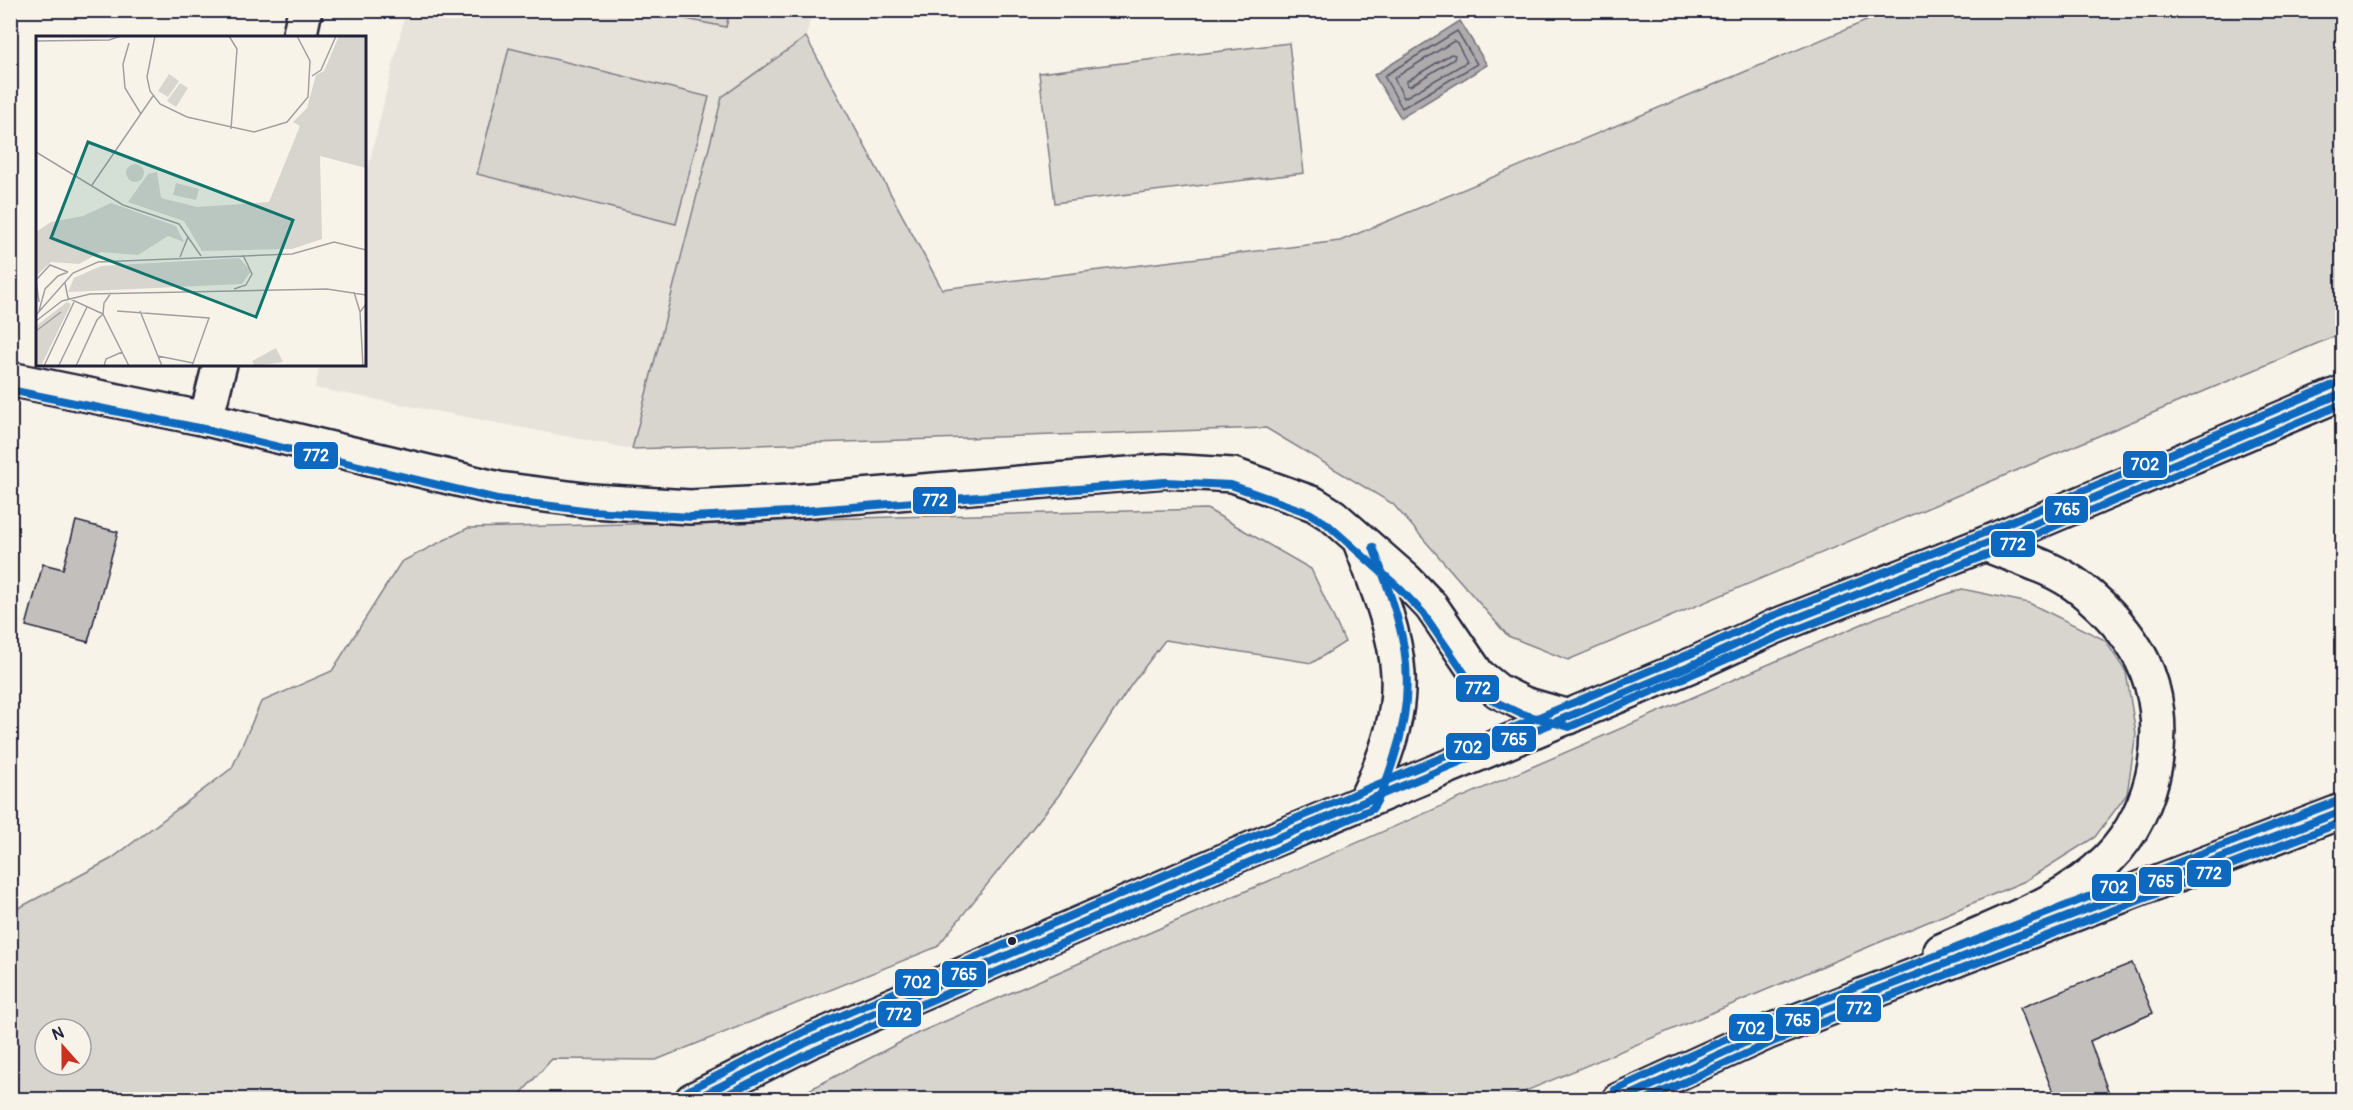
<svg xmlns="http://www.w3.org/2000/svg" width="2353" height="1110" font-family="Pangolin,sans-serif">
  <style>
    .built { fill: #e7e3db }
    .green { fill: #d8d5cf; stroke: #7d7c85; stroke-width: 1.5; fill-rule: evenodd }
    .water { fill: #aeabad; stroke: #76747f; stroke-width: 1.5 }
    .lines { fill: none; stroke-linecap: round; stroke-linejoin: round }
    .shore { stroke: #5a5969; stroke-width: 1.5 }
    .building { fill: #c2bfbd; stroke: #22223b; stroke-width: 1.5 }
    .minor-casing { stroke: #22223b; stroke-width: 38 }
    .secondary-casing { stroke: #22223b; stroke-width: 38 }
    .minor { stroke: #f7f3e8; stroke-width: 33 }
    .secondary { stroke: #f7f3e8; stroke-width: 33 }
    .bus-1-casing { stroke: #f7f3e8; stroke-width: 12 }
    .bus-2-casing { stroke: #f7f3e8; stroke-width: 12 }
    .bus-3-casing { stroke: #f7f3e8; stroke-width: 12 }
    .bus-1 { stroke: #0c69bf; stroke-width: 8 }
    .bus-2 { stroke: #0c69bf; stroke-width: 8 }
    .bus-3 { stroke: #0c69bf; stroke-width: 8 }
    .bus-dot { fill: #22223b; stroke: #f7f3e8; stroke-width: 2 }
    .inset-road { fill: none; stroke: #a29fa3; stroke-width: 1.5 }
    .view { fill: #0f766e; fill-opacity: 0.15; stroke: #0f766e; stroke-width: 3 }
    .inset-edge { fill: none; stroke: #22223b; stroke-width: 3 }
    .line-badge { stroke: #f7f3e8; stroke-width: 2 }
    .badge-label { font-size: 16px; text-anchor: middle; font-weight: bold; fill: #fff }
  </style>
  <rect width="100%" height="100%" fill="#f7f3e8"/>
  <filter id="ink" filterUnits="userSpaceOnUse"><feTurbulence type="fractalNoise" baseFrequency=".0167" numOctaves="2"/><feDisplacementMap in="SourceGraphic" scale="12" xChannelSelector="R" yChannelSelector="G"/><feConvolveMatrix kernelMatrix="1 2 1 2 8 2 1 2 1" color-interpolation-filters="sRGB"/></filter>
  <g filter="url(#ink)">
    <path class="built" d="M 406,11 L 812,11 L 806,37 L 721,97 L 632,449 L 315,388 L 320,365 L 364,364 L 365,181 Z"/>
    <g class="green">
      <path d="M 646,11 L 730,10 L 730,11 L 726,27 Z"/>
      <path d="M 1890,11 L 2342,11 L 2342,333 L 1568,660 L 1508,636 L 1393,504 L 1266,428 L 632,449 L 722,97 L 806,37 L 942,289 L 1340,241 Z"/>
      <path d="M 1289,43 L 1304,173 L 1055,203 L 1039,73 Z"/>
      <path d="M 509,48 L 709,97 L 676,224 L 477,174 Z"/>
      <path d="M 1207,509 L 1311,569 L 1345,642 L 1312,663 L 1165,640 L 1131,685 L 1059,795 L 937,947 L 656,1060 L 552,1059 L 516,1099 L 11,1100 L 11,912 L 111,859 L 232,768 L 261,702 L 332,671 L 401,562 L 468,528 ZM 45,1029 L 81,1029 L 81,1065 L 45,1065 Z"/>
      <path d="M 1962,589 L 2029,603 L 2105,640 L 2126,672 L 2136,734 L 2127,794 L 2095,837 L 2025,881 L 1507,1099 L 792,1099 L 918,1033 L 1878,617 Z"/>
    </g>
    <path class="water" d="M 1460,21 L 1487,65 L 1401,118 L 1374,75 Z"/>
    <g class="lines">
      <g class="shore">
        <path d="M 1457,31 L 1477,64 L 1402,108 L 1384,76 Z"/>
        <path d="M 1454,41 L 1457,43 L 1467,62 L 1404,98 L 1394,78 Z"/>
        <path d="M 1451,54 L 1455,55 L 1454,59 L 1410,86 L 1407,85 L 1407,81 Z"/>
      </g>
    </g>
    <g class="building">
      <path d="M 76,521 L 118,532 L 88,642 L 26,626 L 43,564 L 63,569 Z"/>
      <path d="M 2132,963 L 2153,1013 L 2090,1041 L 2111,1100 L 2056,1100 L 2020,1008 Z"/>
    </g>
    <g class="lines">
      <defs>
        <g id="minor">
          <path d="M 299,38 L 305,10"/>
          <path d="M 10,379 L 206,419 L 499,489 L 592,501 L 690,507 L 788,502 L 1165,471 L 1233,475 L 1314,504 L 1333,516 L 1406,580 L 1431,606 L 1478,675 L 1498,691 L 1524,704 L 1569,717"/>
          <path d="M 206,419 L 220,364"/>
          <path d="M 1361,544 C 1402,651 1417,693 1365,801"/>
          <path d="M 1941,951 C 1996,925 2064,904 2108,859 C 2157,810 2173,723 2142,660 C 2128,633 2104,607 2080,588 C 2053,567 2016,557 1985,544"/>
        </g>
        <g id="secondary">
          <path d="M 692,1100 L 810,1041 L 1263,844 L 1694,664 L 1774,627 L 1985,544 L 2342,393"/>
          <path d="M 1619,1100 L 1768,1032 L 2342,811"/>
        </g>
      </defs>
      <use href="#minor" class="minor-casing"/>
      <use href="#secondary" class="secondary-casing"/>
      <use href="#minor" class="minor"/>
      <use href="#secondary" class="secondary"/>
      <defs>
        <g id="bus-1">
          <path d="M 693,1100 L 810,1041 L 1263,844 L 1694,664 L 1774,627 L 1985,544 L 2342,393"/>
          <path d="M 1620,1100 L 1768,1032 L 2342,811"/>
        </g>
        <g id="bus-2">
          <path d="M 10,390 L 204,429 L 497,499 L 591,511 L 691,517 L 789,512 L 1165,482 L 1231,485 L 1309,513 L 1327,524 L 1399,588 L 1423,613 L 1471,683 L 1492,700 L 1519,713 L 1569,727 L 1778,637 L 1989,554 L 2342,404"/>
          <path d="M 716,1100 L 814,1051 L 1372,809 C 1382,796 1389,774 1394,758 C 1421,676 1402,625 1373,547"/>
          <path d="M 1645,1100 L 1772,1042 L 2342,822"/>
        </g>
        <g id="bus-3">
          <path d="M 1615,1090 L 1764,1022 L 2338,801"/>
          <path d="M 687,1091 L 806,1031 L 1259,834 L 1690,654 L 1770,617 L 1981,534 L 2338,383"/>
        </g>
      </defs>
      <use href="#bus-1" class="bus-1-casing"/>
      <use href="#bus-2" class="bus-2-casing"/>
      <use href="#bus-3" class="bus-3-casing"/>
      <use href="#bus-1" class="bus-1"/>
      <use href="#bus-2" class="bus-2"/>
      <use href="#bus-3" class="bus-3"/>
    </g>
  </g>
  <circle class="bus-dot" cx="1012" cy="941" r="5"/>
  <g transform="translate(36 36)">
    <rect width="330" height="330" fill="#f7f3e8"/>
    <path d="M 303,0 L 330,0 L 330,132 L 284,120 L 286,203 L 256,213 L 166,215 L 148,185 L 92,166 L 112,138 L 121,136 L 125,162 L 161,171 L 233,166 L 264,90 L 257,86 L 271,72 L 280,39 L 288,35 ZM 133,38 L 143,45 L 132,61 L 122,55 ZM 144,47 L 152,52 L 140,71 L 131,65 ZM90 137a9 9 0 1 1 18 0a9 9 0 1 1-18 0ZM 140,147 L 163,153 L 160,164 L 137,159 ZM 75,167 L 140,190 L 148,206 L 132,200 L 102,219 L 65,216 L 43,228 L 15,226 L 0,240 L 0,196 L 15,186 L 47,180 ZM 203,222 L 215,235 L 206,248 L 32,256 L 38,242 L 65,230 ZM 31,266 L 35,268 L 5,330 L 0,330 L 0,290 ZM 240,312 L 247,326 L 219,330 L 216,325 Z" fill="#d8d5cf"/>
    <path class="inset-road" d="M 119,0 L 111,41 L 114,55 L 124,68 L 151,81 L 218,96 L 251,86 L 272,61 L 274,25 L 261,0M 193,0 L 201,13 L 195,93M 0,5 L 73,4 L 85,0M 93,7 L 87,28 L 89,52 L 105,78M 276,40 L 285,34 L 300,0M 0,116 L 87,169 L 143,188 L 165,220M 56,149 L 117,60M 144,221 L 152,201M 29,247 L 32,262 L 67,278M 198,253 L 210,249 L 216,238 L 207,219M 318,256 L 324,276 L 330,268M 75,257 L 68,267 L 67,278 L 93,330M 3,266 L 0,244 L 14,229 L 32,236M 3,275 L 9,253 L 22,240 L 32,236M 81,275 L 173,282 L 156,330M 104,275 L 126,330M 324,276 L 327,330M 0,279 L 37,237 L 62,226 L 256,218 L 298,206 L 330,214M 0,285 L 26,265 L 54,258 L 291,253 L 330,259M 0,295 L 25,276M 122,320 L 157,327M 23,329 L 51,271M 8,330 L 38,266M 40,330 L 61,284 L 67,278M 68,330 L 70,323 L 86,316"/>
    <path class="view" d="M 52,106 L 257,184 L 220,281 L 15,202 Z"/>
    <rect width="330" height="330" class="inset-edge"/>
  </g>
  <g class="line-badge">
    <rect x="293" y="441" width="46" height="29" rx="6" fill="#0c69bf"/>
    <rect x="2122" y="450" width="46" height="29" rx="6" fill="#0c69bf"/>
    <rect x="912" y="486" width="45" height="29" rx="6" fill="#0c69bf"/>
    <rect x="2044" y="495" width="45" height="29" rx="6" fill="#0c69bf"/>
    <rect x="1990" y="530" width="46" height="28" rx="6" fill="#0c69bf"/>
    <rect x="1455" y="674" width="45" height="29" rx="6" fill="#0c69bf"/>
    <rect x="1491" y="725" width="46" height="28" rx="6" fill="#0c69bf"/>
    <rect x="1445" y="732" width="46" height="29" rx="6" fill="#0c69bf"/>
    <rect x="2186" y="859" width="46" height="29" rx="6" fill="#0c69bf"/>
    <rect x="2138" y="866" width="45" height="29" rx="6" fill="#0c69bf"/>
    <rect x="2091" y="873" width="46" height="29" rx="6" fill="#0c69bf"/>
    <rect x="941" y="960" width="46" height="28" rx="6" fill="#0c69bf"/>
    <rect x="894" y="968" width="46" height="29" rx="6" fill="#0c69bf"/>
    <rect x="1836" y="994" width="46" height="29" rx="6" fill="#0c69bf"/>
    <rect x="877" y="1000" width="45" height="28" rx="6" fill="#0c69bf"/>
    <rect x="1775" y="1006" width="45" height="29" rx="6" fill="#0c69bf"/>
    <rect x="1728" y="1013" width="46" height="29" rx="6" fill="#0c69bf"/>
  </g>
  <g class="badge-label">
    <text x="316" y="461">772</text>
    <text x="2145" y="470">702</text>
    <text x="935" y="506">772</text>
    <text x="2067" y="515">765</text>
    <text x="2013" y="550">772</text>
    <text x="1478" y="694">772</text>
    <text x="1514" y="745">765</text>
    <text x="1468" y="753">702</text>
    <text x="2209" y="879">772</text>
    <text x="2161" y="887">765</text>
    <text x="2114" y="893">702</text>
    <text x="964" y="980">765</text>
    <text x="917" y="988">702</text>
    <text x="1859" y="1014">772</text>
    <text x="899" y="1020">772</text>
    <text x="1798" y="1026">765</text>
    <text x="1751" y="1034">702</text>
  </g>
  <rect width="2353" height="1110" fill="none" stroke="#f7f3e8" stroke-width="36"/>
  <rect x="18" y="18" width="2317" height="1074" fill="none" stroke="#22223b" stroke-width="2" filter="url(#ink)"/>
  <g transform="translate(63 1047) rotate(339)"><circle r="28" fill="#f7f3e8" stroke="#a29fa3" stroke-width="1.5"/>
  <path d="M0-4.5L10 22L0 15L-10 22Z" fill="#c8321e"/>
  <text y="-9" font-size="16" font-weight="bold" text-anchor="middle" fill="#22223b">N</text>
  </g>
</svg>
